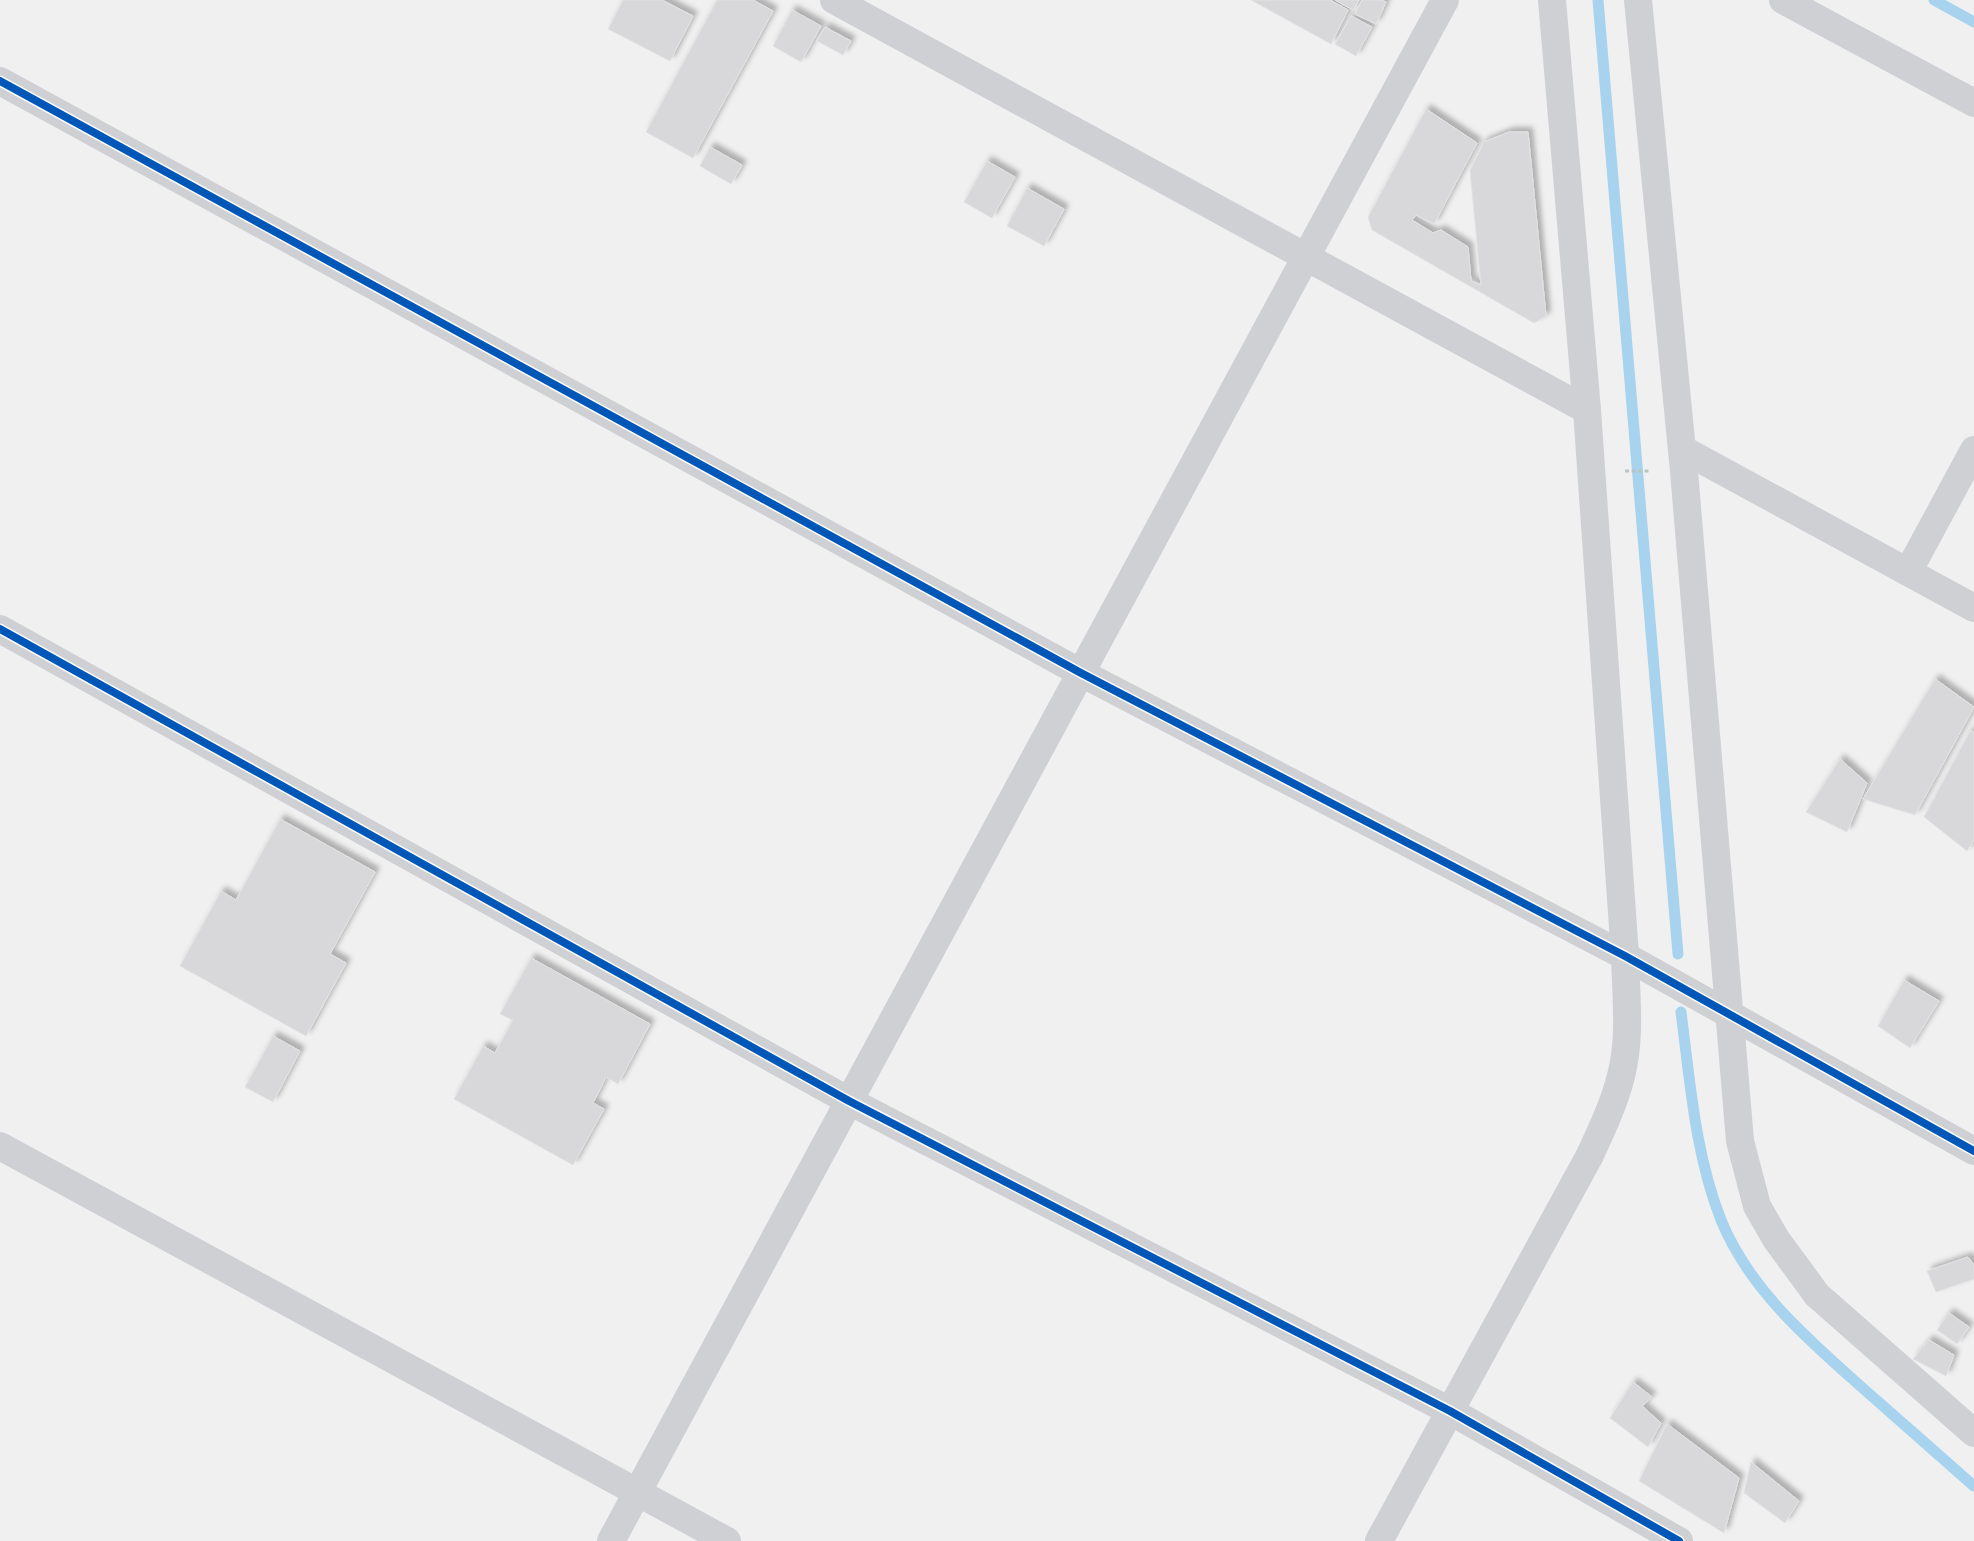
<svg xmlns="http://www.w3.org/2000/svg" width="1974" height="1541" font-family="'Public Sans',sans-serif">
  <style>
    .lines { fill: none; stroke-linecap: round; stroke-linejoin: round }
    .stream { stroke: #a7d3ef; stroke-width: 11 }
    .building { fill: #d8d8db; stroke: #e2e2e3; filter: url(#shadow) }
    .path { stroke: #b9c6c4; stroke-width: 3; stroke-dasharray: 4 2.5; stroke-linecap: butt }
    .minor { stroke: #ced0d3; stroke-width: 28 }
    .cycleway-casing { stroke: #fff; stroke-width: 11 }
    .cycleway { stroke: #0057b8; stroke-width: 8 }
  </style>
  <defs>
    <filter id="shadow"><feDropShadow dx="4.5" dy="-4.5" stdDeviation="2.5" flood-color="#0004"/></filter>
  </defs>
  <rect width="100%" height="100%" fill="#f1f0f0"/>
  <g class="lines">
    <g class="stream">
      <path d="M 1598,0 L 1678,954"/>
      <path d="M 1934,0 L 1974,22"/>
      <path d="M 1681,1012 C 1690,1081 1695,1154 1721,1220 C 1750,1291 1810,1341 1866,1391 C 1902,1423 1938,1454 1974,1486"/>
    </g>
  </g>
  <g class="building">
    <path d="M 623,0 L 662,0 L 693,16 L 670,61 L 608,29 Z"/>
    <path d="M 717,0 L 753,0 L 773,11 L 693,158 L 646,132 Z"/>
    <path d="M 1251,0 L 1330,0 L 1348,10 L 1331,44 Z"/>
    <path d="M 1335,0 L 1359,0 L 1353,10 Z"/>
    <path d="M 1362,0 L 1381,0 L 1386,2 L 1376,24 L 1355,14 Z"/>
    <path d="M 792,10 L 821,26 L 801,62 L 773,46 Z"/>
    <path d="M 1351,16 L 1372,27 L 1356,56 L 1335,44 Z"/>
    <path d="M 825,27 L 851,41 L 843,55 L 817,41 Z"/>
    <path d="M 1426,109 L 1477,143 L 1434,224 L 1416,215 L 1412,220 L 1433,233 L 1441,230 L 1468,247 L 1471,281 L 1481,285 L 1470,170 L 1484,142 L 1509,132 L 1528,132 L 1546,316 L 1534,323 L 1372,230 L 1368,217 Z"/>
    <path d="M 710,147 L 742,165 L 731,184 L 700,166 Z"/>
    <path d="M 987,161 L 1015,177 L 992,218 L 964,202 Z"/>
    <path d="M 1027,188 L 1064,209 L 1044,246 L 1007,226 Z"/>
    <path d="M 1935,679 L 1974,707 L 1915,815 L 1863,799 Z"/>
    <path d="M 1970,731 L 1974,732 L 1974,840 L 1967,851 L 1924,817 Z"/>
    <path d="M 1840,759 L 1867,783 L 1847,832 L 1806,812 Z"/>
    <path d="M 280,819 L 375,872 L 330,954 L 346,963 L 306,1036 L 180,966 L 221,891 L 236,900 Z"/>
    <path d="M 531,958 L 650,1024 L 618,1084 L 606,1077 L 593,1103 L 604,1109 L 573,1165 L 454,1099 L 483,1046 L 495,1053 L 513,1020 L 500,1014 Z"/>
    <path d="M 1904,980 L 1939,1001 L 1910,1048 L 1878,1026 Z"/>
    <path d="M 273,1036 L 300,1051 L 273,1102 L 245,1087 Z"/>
    <path d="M 1968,1257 L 1974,1265 L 1974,1279 L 1936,1292 L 1927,1271 Z"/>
    <path d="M 1949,1313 L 1969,1327 L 1957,1344 L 1937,1330 Z"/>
    <path d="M 1929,1340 L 1954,1355 L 1946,1376 L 1913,1359 Z"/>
    <path d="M 1633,1382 L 1652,1397 L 1642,1406 L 1661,1423 L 1648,1447 L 1610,1418 Z"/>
    <path d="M 1667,1424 L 1739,1478 L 1724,1533 L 1639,1481 Z"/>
    <path d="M 1751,1462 L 1799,1501 L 1785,1523 L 1744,1493 Z"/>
  </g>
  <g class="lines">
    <path class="path" d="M 1625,471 L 1651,471"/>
    <g class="minor">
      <path d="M 834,0 L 1587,410"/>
      <path d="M 1638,0 L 1684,471 L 1740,1141 L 1757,1206 L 1776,1239 L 1817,1295 L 1974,1433"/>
      <path d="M 1783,0 L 1974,103"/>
      <path d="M 0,81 L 1081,673 L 1625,956 L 1974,1151"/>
      <path d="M 1682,449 L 1974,608"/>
      <path d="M 1908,572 L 1974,450"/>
      <path d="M 0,629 L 849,1101 L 1450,1411 L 1679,1541"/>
      <path d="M 0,1146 L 727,1541"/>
      <path d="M 611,1541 L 1445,0"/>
      <path d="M 1379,1541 L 1590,1155 C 1602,1129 1614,1104 1621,1076 C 1631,1038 1626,996 1625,956 L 1587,410 L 1552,0"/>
    </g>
    <defs>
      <g id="cycleway">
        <path d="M 0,81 L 1081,673 L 1625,956 L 1974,1151"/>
        <path d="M 0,629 L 849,1101 L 1450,1411 L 1679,1541"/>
      </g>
    </defs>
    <use href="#cycleway" class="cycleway-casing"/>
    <use href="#cycleway" class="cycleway"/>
  </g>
</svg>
